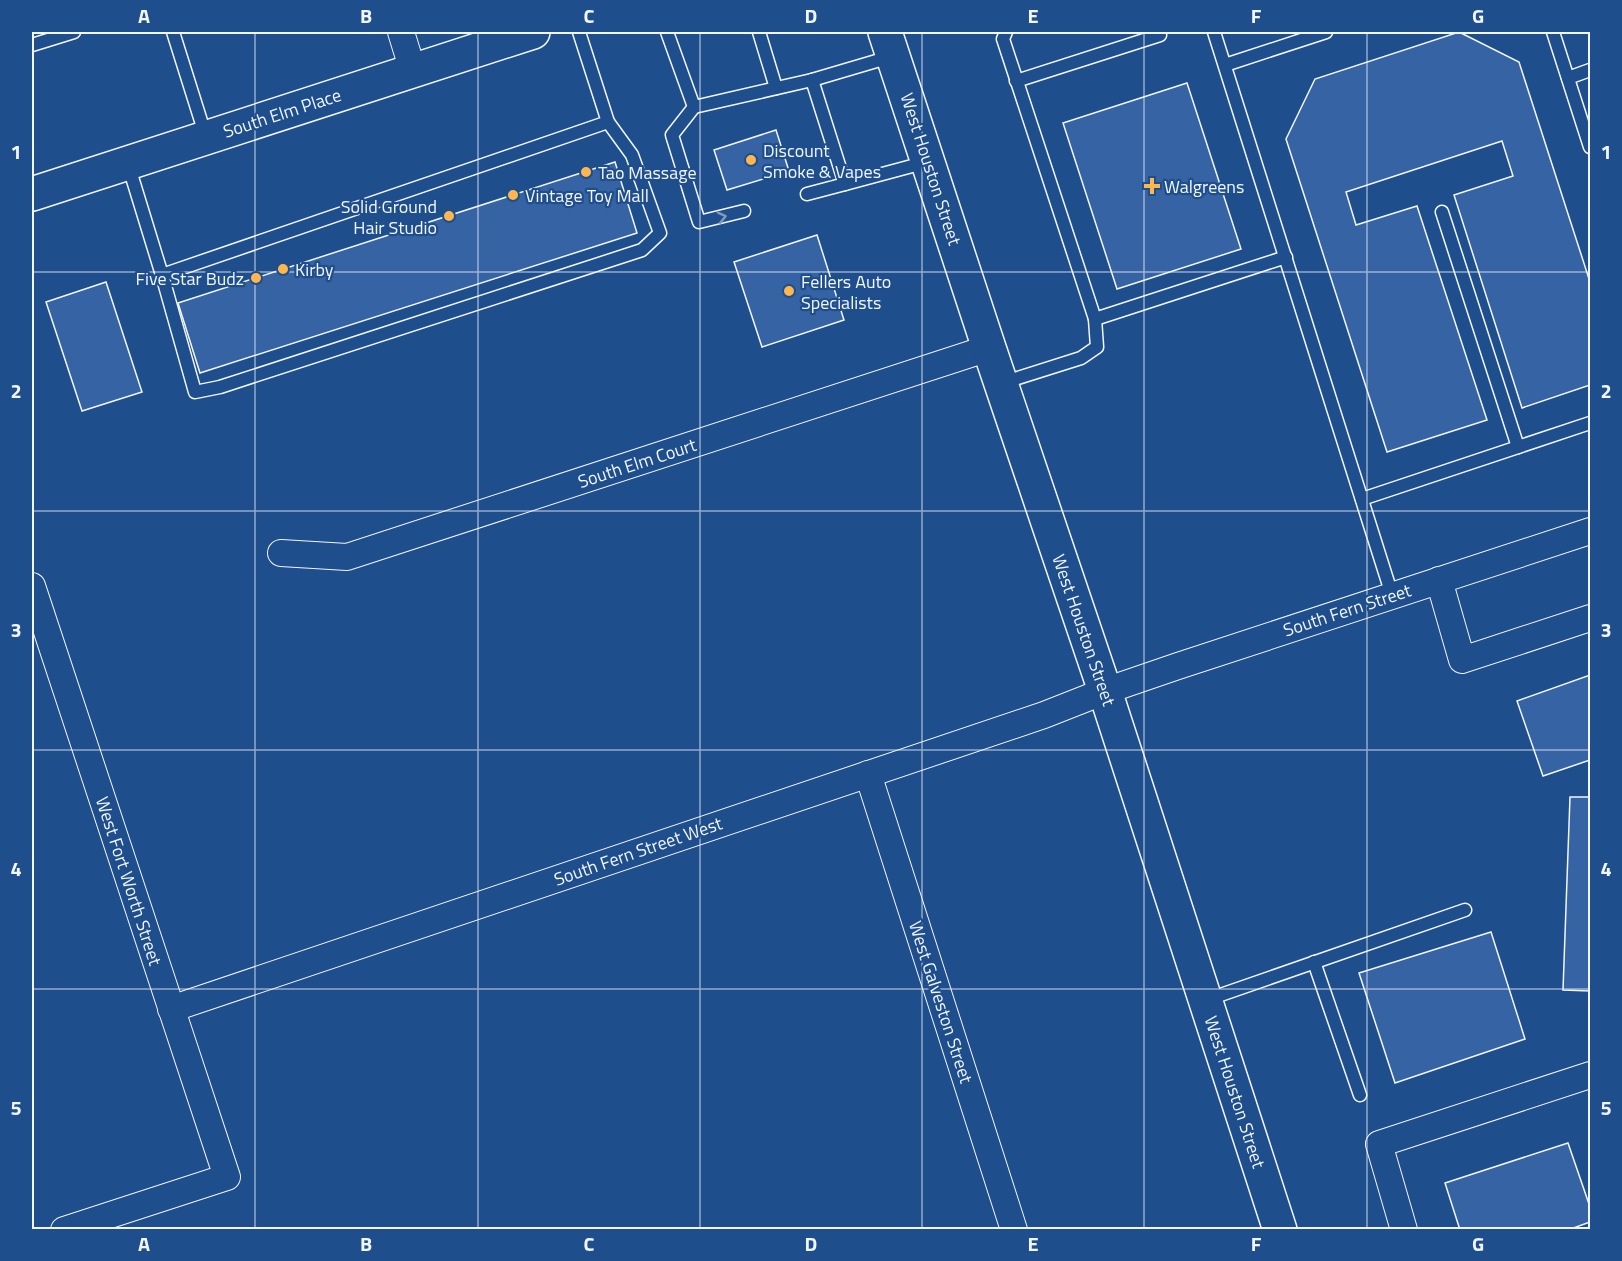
<svg xmlns="http://www.w3.org/2000/svg" width="1622" height="1261" font-family="'Titillium Web',sans-serif">
  <style>
    .building { fill: #3563a3; stroke: #f2f6ff; stroke-width: 1.5 }
    .lines { fill: none; stroke-linecap: round; stroke-linejoin: round }
    .lane-casing { stroke: #f2f6ff; stroke-width: 15 }
    .street-casing { stroke: #f2f6ff; stroke-width: 28 }
    .secondary-casing { stroke: #f2f6ff; stroke-width: 36 }
    .primary-casing { stroke: #f2f6ff; stroke-width: 36 }
    .lane { stroke: #1f4e8c; stroke-width: 12 }
    .street { stroke: #1f4e8c; stroke-width: 26 }
    .secondary { stroke: #1f4e8c; stroke-width: 33 }
    .primary { stroke: #1f4e8c; stroke-width: 33 }
    .oneway { stroke: #7e9ac0 }
    .grid { fill: none; stroke: #f2f6ff; stroke-width: 1.5; stroke-opacity: 0.55 }
    .poi-dot { fill: #ffb74d; stroke: #1f4e8c; stroke-width: 2 }
    .labels { text-anchor: middle; dominant-baseline: central; stroke-width: 4.5; stroke-linejoin: round; paint-order: stroke }
    .street-label { font-size: 18px; fill: #f2f6ff; stroke: #1f4e8c }
    .poi-label { font-size: 18px; fill: #f2f6ff; stroke: #1f4e8c; text-anchor: start }
    .neatline { fill: none; stroke: #f2f6ff; stroke-width: 2 }
    .grid-label { font-size: 20px; text-anchor: middle; font-weight: bold; fill: #f2f6ff }
  </style>
  <rect width="100%" height="100%" fill="#1f4e8c"/>
  <g class="building">
    <path d="M 1459,32 L 1519,62 L 1590,282 L 1590,385 L 1522,408 L 1454,195 L 1513,176 L 1502,141 L 1346,192 L 1356,225 L 1417,206 L 1487,420 L 1387,452 L 1286,139 L 1315,79 Z"/>
    <path d="M 1187,83 L 1241,249 L 1117,289 L 1063,123 Z"/>
    <path d="M 776,130 L 789,171 L 727,190 L 714,150 Z"/>
    <path d="M 615,162 L 637,233 L 200,373 L 178,303 Z"/>
    <path d="M 817,235 L 844,320 L 762,347 L 734,262 Z"/>
    <path d="M 106,282 L 142,392 L 82,411 L 46,302 Z"/>
    <path d="M 1590,675 L 1590,760 L 1543,776 L 1517,701 Z"/>
    <path d="M 1570,797 L 1590,797 L 1590,991 L 1563,990 Z"/>
    <path d="M 1491,932 L 1525,1039 L 1395,1083 L 1359,973 Z"/>
    <path d="M 1568,1143 L 1590,1207 L 1590,1222 L 1568,1230 L 1460,1230 L 1445,1183 Z"/>
  </g>
  <g class="lines">
    <defs>
      <g id="lane">
        <path d="M 173,32 L 206,137"/>
        <path d="M 667,32 L 694,107 L 812,80 L 890,57"/>
        <path d="M 759,32 L 776,88"/>
        <path d="M 1214,32 L 1392,595"/>
        <path d="M 1553,32 L 1590,147"/>
        <path d="M 32,45 L 74,32"/>
        <path d="M 1225,65 L 1326,32"/>
        <path d="M 1568,78 L 1590,70"/>
        <path d="M 812,80 L 845,184 L 927,162"/>
        <path d="M 1016,81 L 1160,35 L 1158,32"/>
        <path d="M 694,107 L 672,135 L 699,222 L 744,211"/>
        <path d="M 128,164 L 162,275 L 608,122 L 579,32"/>
        <path d="M 807,194 L 845,184"/>
        <path d="M 1442,212 L 1518,447"/>
        <path d="M 162,275 L 195,392 L 220,387 L 642,250 L 660,233 L 632,155 L 608,122"/>
        <path d="M 1095,319 L 1286,257"/>
        <path d="M 1002,383 L 1081,358 L 1097,347 L 1095,319 L 1003,39 L 1006,32"/>
        <path d="M 1362,499 L 1590,423"/>
        <path d="M 1314,962 L 1360,1095"/>
        <path d="M 1206,1000 L 1465,910"/>
      </g>
      <g id="street">
        <path d="M 401,32 L 413,71"/>
        <path d="M 281,553 L 347,557 L 989,348"/>
        <path d="M 1439,580 L 1462,660 L 1590,618"/>
        <path d="M 32,586 L 227,1177 L 64,1230"/>
        <path d="M 868,774 L 1014,1230"/>
        <path d="M 171,1009 L 1044,715 L 1105,691 L 1178,666 L 1590,531"/>
        <path d="M 1404,1230 L 1379,1144 L 1590,1075"/>
      </g>
      <path id="secondary" d="M 885,32 L 989,348 L 1105,691 L 1280,1230"/>
      <path id="primary" d="M 32,194 L 533,32"/>
    </defs>
    <use href="#lane" class="lane-casing"/>
    <use href="#street" class="street-casing"/>
    <use href="#secondary" class="secondary-casing"/>
    <use href="#primary" class="primary-casing"/>
    <use href="#lane" class="lane"/>
    <use href="#street" class="street"/>
    <use href="#secondary" class="secondary"/>
    <use href="#primary" class="primary"/>
  </g>
  <defs><path id="oneway-chevron" d="M-2-3.5L2.5 0L-2 3.5" fill="none" stroke-width="1.6" stroke-linecap="round" stroke-linejoin="round" transform="scale(1.5)"/></defs>
  <use class="oneway" href="#oneway-chevron" transform="translate(722 217) rotate(-13)"/>
  <path class="grid" d="M 255,32 L 255,1230M 478,32 L 478,1230M 700,32 L 700,1230M 922,32 L 922,1230M 1144,32 L 1144,1230M 1367,32 L 1367,1230M 32,272 L 1590,272M 32,511 L 1590,511M 32,750 L 1590,750M 32,989 L 1590,989"/>
  <g class="poi-dot">
    <circle cx="751" cy="160" r="6"/>
    <circle cx="586" cy="172" r="6"/>
    <path d="M1149 177h6v6h6v6h-6v6h-6v-6h-6v-6h6z"/>
    <circle cx="513" cy="195" r="6"/>
    <circle cx="449" cy="216" r="6"/>
    <circle cx="283" cy="269" r="6"/>
    <circle cx="256" cy="278" r="6"/>
    <circle cx="789" cy="291" r="6"/>
  </g>
  <g class="labels">
    <g class="street-label">
      <text transform="translate(282 113) rotate(-18)">South Elm Place</text>
      <text transform="translate(931 169) rotate(72)">West Houston Street</text>
      <text transform="translate(637 463) rotate(-18)">South Elm Court</text>
      <text transform="translate(1347 610) rotate(-18)">South Fern Street</text>
      <text transform="translate(1084 630) rotate(71)">West Houston Street</text>
      <text transform="translate(638 851) rotate(-19)">South Fern Street West</text>
      <text transform="translate(129 881) rotate(72)">West Fort Worth Street</text>
      <text transform="translate(941 1002) rotate(72)">West Galveston Street</text>
      <text transform="translate(1235 1092) rotate(72)">West Houston Street</text>
    </g>
    <g class="poi-label">
      <text x="763" y="150">Discount<tspan x="763" dy="21">Smoke &amp; Vapes</tspan></text>
      <text x="598" y="172">Tao Massage</text>
      <text x="1164" y="186">Walgreens</text>
      <text x="525" y="195">Vintage Toy Mall</text>
      <text x="437" y="206" text-anchor="end">Solid Ground<tspan x="437" dy="21">Hair Studio</tspan></text>
      <text x="295" y="269">Kirby</text>
      <text x="244" y="278" text-anchor="end">Five Star Budz</text>
      <text x="801" y="281">Fellers Auto<tspan x="801" dy="21">Specialists</tspan></text>
    </g>
  </g>
  <rect width="1622" height="1261" fill="none" stroke="#1f4e8c" stroke-width="66"/>
  <rect x="33" y="33" width="1556" height="1195" class="neatline"/>
  <g class="grid-label">
    <text x="144" y="23">A</text>
    <text x="366" y="23">B</text>
    <text x="589" y="23">C</text>
    <text x="811" y="23">D</text>
    <text x="1033" y="23">E</text>
    <text x="1256" y="23">F</text>
    <text x="1478" y="23">G</text>
    <text x="16" y="159">1</text>
    <text x="1606" y="159">1</text>
    <text x="16" y="398">2</text>
    <text x="1606" y="398">2</text>
    <text x="16" y="637">3</text>
    <text x="1606" y="637">3</text>
    <text x="16" y="876">4</text>
    <text x="1606" y="876">4</text>
    <text x="16" y="1115">5</text>
    <text x="1606" y="1115">5</text>
    <text x="144" y="1251">A</text>
    <text x="366" y="1251">B</text>
    <text x="589" y="1251">C</text>
    <text x="811" y="1251">D</text>
    <text x="1033" y="1251">E</text>
    <text x="1256" y="1251">F</text>
    <text x="1478" y="1251">G</text>
  </g>
</svg>
